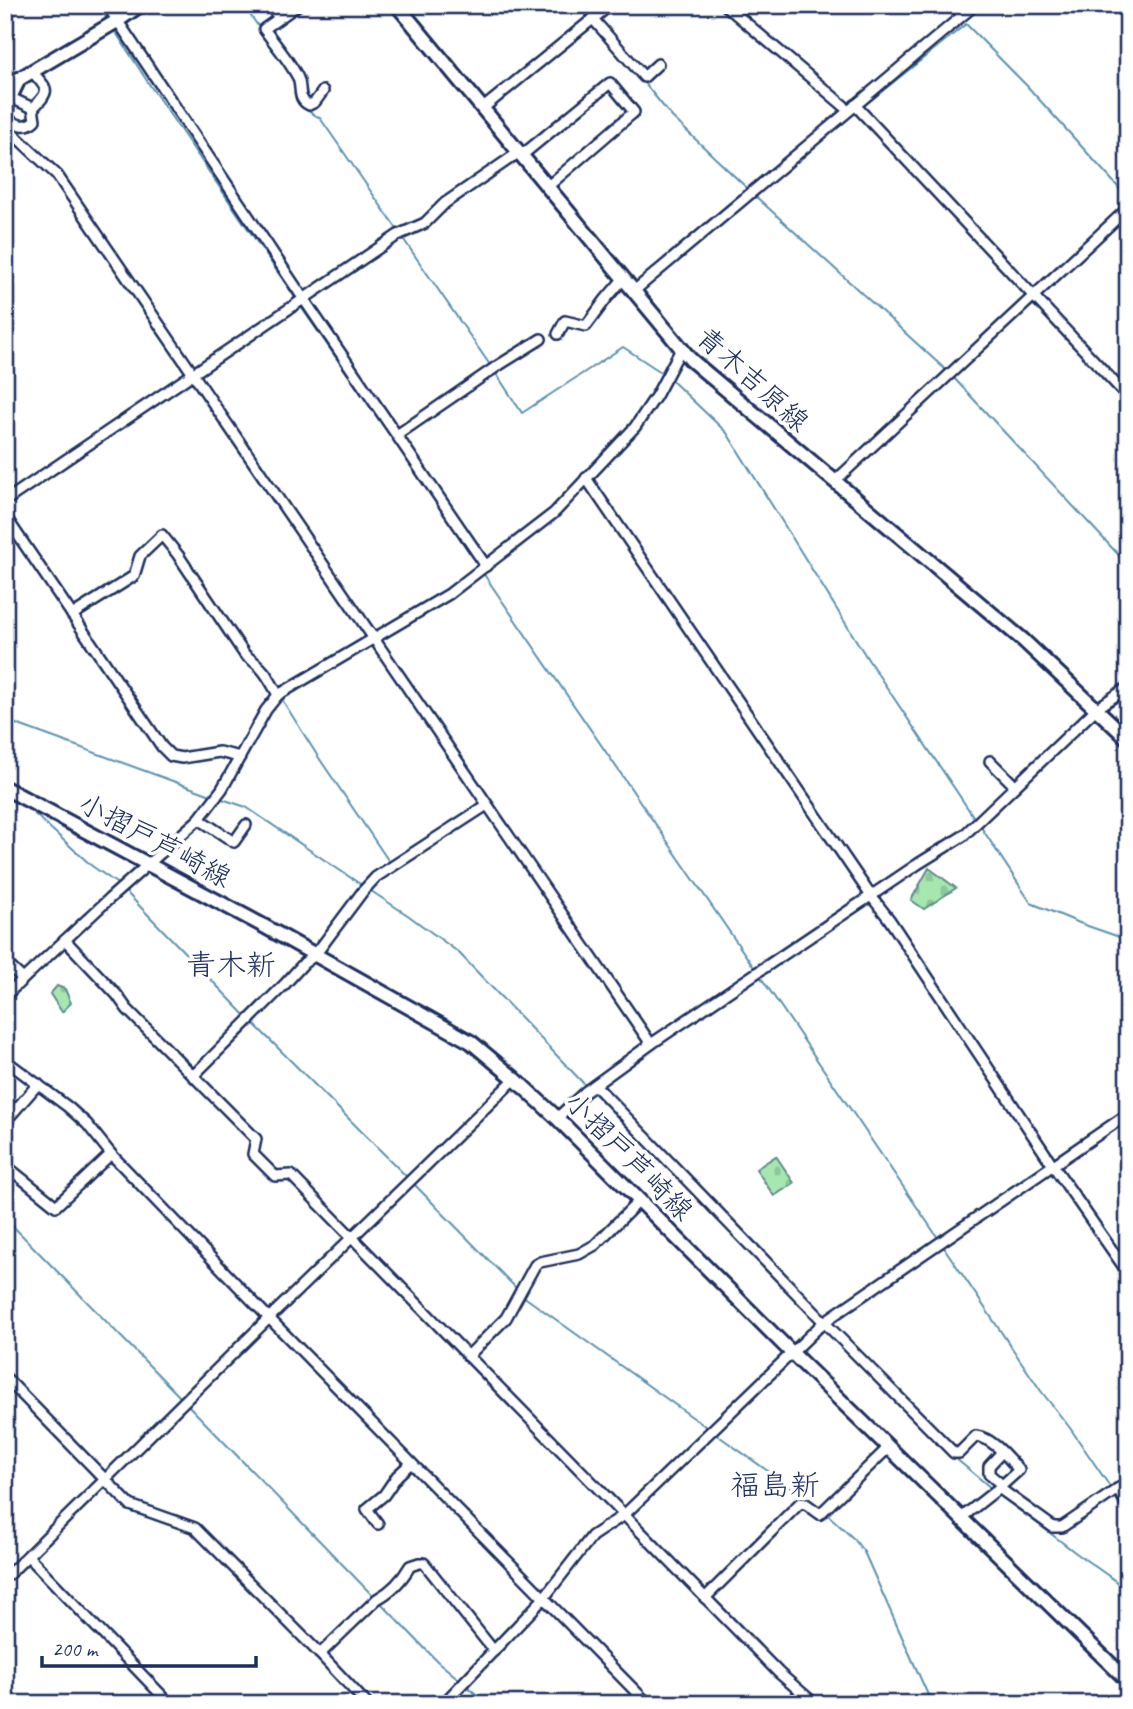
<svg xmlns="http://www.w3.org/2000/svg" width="1133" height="1709" font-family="Caveat,'Klee One',sans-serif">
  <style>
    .cemetery { fill: url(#cemetery-stones); stroke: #608b88; stroke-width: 2 }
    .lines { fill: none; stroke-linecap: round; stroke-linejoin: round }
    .stream { stroke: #5b91b0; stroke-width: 2 }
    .street-casing { stroke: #1b2f5e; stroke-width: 14 }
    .secondary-casing { stroke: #1b2f5e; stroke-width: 18 }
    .street { stroke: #fff; stroke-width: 9 }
    .secondary { stroke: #fff; stroke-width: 12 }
    .labels { text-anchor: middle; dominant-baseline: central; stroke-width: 7; stroke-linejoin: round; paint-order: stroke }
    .street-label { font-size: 28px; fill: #1b2f5e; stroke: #fff }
    .neighbourhood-label { font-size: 30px; fill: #1b2f5e; stroke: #fff }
  </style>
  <defs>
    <pattern id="cemetery-stones" width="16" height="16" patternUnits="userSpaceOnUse" patternTransform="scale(1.75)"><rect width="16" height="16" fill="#a6e7b1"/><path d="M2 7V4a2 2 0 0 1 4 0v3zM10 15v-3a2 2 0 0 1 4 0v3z" fill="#8ec69b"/></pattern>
  </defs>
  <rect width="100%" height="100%" fill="#fff"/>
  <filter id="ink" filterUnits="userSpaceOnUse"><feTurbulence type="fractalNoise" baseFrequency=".0143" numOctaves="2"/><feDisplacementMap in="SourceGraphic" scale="14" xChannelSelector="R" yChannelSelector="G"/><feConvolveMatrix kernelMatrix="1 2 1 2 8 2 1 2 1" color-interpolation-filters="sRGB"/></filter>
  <g filter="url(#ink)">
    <g class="cemetery">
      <path d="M 929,868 L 956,888 L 924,909 L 911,900 Z"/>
      <path d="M 57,986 L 65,989 L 71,1003 L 62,1012 L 50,994 Z"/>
      <path d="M 776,1156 L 794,1183 L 774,1196 L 756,1169 Z"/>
    </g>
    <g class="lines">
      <g class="stream">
        <path d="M 97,5 L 108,21"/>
        <path d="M 243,5 L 261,30"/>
        <path d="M 577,5 L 589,19"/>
        <path d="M 113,28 L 151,87 L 296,299"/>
        <path d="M 286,66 L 292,76"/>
        <path d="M 641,79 L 672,117 L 749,190"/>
        <path d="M 299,102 L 306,110 L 320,118 L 399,232"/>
        <path d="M 865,105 L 966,24 L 1027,86 L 1128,198"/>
        <path d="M 753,194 L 948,372"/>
        <path d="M 402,237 L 490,365"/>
        <path d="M 301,307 L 423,483 L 480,568"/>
        <path d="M 495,372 L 522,413 L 623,347 L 664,374"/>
        <path d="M 952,376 L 1128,565"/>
        <path d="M 668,377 L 727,433 L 869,661 L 975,819"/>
        <path d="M 483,573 L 755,969"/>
        <path d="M 281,698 L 317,755 L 390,863"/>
        <path d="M 5,720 L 211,795"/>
        <path d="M 5,795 L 28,808 L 92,866 L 119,885"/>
        <path d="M 219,798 L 246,807 L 363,886"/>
        <path d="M 979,824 L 1031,903 L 1082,924 L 1128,940"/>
        <path d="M 368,889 L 409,916 L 458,952 L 586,1086"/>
        <path d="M 125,891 L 248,1018"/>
        <path d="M 760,976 L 938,1238"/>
        <path d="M 252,1022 L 409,1179"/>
        <path d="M 593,1092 L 746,1248"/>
        <path d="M 413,1183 L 517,1289"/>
        <path d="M 5,1218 L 182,1399"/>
        <path d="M 943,1246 L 1041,1391 L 1070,1428 L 1111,1488"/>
        <path d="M 523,1296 L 709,1429"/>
        <path d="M 853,1357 L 935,1440"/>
        <path d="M 186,1403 L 374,1597"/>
        <path d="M 713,1432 L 820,1508"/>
        <path d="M 955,1458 L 991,1488"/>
        <path d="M 998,1493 L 1076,1553 L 1120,1584 L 1128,1585"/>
        <path d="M 827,1514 L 854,1539 L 864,1552 L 932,1704"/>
        <path d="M 379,1601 L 437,1661 L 460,1680"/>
        <path d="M 467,1686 L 487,1704"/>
      </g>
      <defs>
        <g id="street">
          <path d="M 107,5 L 303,298 L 486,566"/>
          <path d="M 270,5 L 279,18"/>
          <path d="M 298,5 L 264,29 C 275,44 288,59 297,76 C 303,86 296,99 309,105 L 315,102 L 323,91"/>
          <path d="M 725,5 L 844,106"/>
          <path d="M 953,5 L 957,10"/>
          <path d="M 593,19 L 644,77 L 658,64"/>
          <path d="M 9,97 L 33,108 C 52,89 47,90 32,71"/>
          <path d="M 855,105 L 1128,397"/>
          <path d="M 482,109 L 610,5"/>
          <path d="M 6,118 C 16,124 25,130 35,120 L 33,108"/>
          <path d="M 5,129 L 10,131 L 57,175 L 651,1044"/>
          <path d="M 521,156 L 610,83 L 634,112 L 547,187"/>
          <path d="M 634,291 L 975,5"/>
          <path d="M 558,334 L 565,321 L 586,326 L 606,299 L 624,278"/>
          <path d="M 397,435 L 496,367 L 541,339"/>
          <path d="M 586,478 L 871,896 L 889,919 L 1052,1164 L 1128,1273"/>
          <path d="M 834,482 L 1128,208"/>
          <path d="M 5,501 L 398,235 L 425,223 L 445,203 L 518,153"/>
          <path d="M 5,516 L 162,747 L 171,756 L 182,758 L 219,752 L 240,757"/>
          <path d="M 72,615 L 134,576 L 140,556 L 162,535 L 178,555 L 245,655 C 263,667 268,676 278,695"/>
          <path d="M 990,761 L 1015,786"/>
          <path d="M 199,819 L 234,842 L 246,825"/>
          <path d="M 65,940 L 117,995 L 127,1009 L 256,1139 L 253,1154 L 275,1176 L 291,1175 L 779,1673 L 815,1704"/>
          <path d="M 5,962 L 23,979"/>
          <path d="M 5,996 L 109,899 L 199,819 L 222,789 L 266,710 L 278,695 L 449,594 L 554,513 L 635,427 L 656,396 L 681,349"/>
          <path d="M 5,1060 L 68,1107 L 87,1124 L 111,1154 L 269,1318 L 648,1704"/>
          <path d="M 193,1076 L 285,984 L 304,963 L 315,955 L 363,891 L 376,877 L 487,805"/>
          <path d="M 595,1085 L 824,1322 L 954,1453 L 959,1453 L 976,1436 C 993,1438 1008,1458 1019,1470 L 999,1488"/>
          <path d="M 11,1115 L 38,1084"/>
          <path d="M 557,1118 L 585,1092 L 651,1044 L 918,864 L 963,836 L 1096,709 L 1128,687"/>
          <path d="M 5,1165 L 56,1206 L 111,1154"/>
          <path d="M 468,1356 L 506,1318 L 535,1265 L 540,1262 L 579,1254 L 595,1245 L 639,1201"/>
          <path d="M 5,1377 L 130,1505 L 195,1528 L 320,1654 L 367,1704"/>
          <path d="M 1002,1452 L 989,1466 L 989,1474 L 1002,1485"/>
          <path d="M 1117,1489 L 1128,1506"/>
          <path d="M 961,1518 L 999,1488 L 1053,1527 L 1062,1527 L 1128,1482"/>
          <path d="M 378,1524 L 367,1509 L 384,1495 L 397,1476 L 411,1463"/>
          <path d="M 28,1556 L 170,1704"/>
          <path d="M 5,1578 L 269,1318 L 515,1079"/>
          <path d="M 705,1598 L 800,1503 L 806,1504 L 820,1514 L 889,1447"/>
          <path d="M 320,1654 L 377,1599 C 392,1591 402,1580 410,1566 L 419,1563 L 424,1563 L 494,1651"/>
          <path d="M 443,1704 L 543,1599 L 592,1536 L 624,1515 L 824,1322 L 1128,1114"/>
        </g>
        <g id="secondary">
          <path d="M 397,5 L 691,360 L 1023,640 L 1128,739"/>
          <path d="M 5,120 L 7,104 L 19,79 L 117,21 L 140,5"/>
          <path d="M 5,788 L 262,925 L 471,1042 L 515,1079 L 557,1118 L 791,1352 L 1128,1681"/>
        </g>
      </defs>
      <use href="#street" class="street-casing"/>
      <use href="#secondary" class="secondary-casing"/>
      <use href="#street" class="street"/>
      <use href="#secondary" class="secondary"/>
    </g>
  </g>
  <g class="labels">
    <g class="street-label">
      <text transform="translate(753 379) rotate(42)">青木吉原線</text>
      <text transform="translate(155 840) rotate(28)">小摺戸芦崎線</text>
      <text transform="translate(629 1156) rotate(45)">小摺戸芦崎線</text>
    </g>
    <g class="neighbourhood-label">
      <text x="231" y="965">青木新</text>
      <text x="775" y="1485">福島新</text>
    </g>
  </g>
  <rect width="1133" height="1709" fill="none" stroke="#fff" stroke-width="28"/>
  <rect x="14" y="14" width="1105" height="1681" fill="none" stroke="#1b2f5e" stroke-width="2.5" filter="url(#ink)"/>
  <path d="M42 1656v10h214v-10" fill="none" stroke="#1b2f5e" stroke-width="3.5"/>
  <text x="52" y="1656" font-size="21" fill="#1b2f5e" stroke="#ffffff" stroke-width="5" paint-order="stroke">200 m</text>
</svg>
